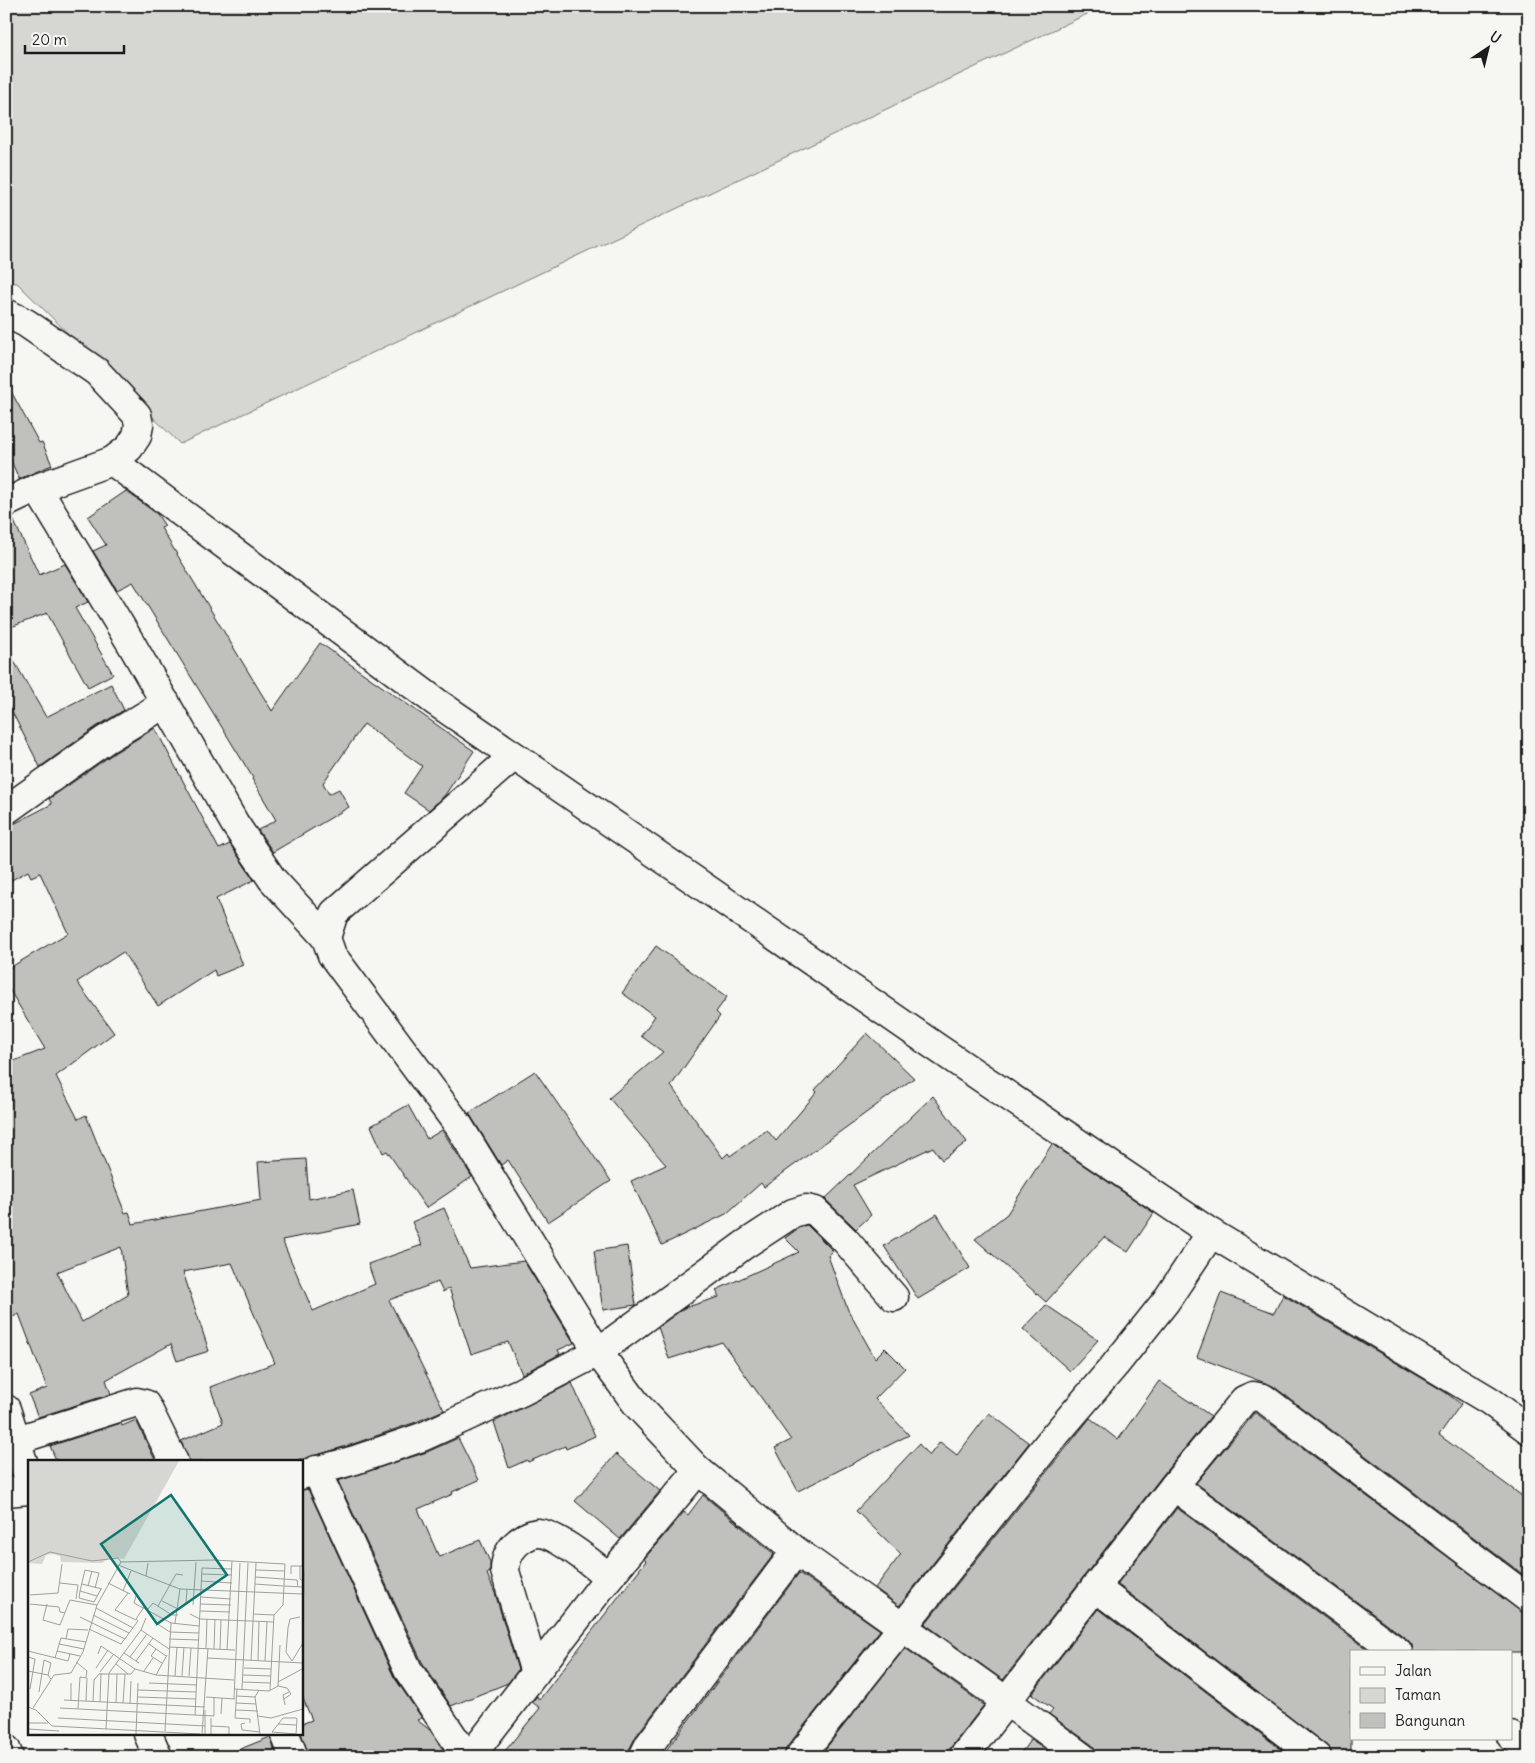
<svg xmlns="http://www.w3.org/2000/svg" width="1535" height="1763" font-family="Delius,sans-serif">
  <style>
    .green { fill: #d6d6d2; stroke: #797977 }
    .building { fill: #c0c0bd; stroke: #1c1c1c; fill-rule: evenodd }
    .lines { fill: none; stroke-linecap: round; stroke-linejoin: round }
    .minor-casing { stroke: #1c1c1c; stroke-width: 31 }
    .minor { stroke: #f6f6f2; stroke-width: 28 }
    .inset-road { fill: none; stroke: #9f9f9c; stroke-width: 1 }
    .view { fill: #0f766e; fill-opacity: 0.15; stroke: #0f766e; stroke-width: 2.5 }
    .inset-edge { fill: none; stroke: #1c1c1c; stroke-width: 2.5 }
  </style>
  <rect width="100%" height="100%" fill="#f6f6f2"/>
  <filter id="ink" filterUnits="userSpaceOnUse"><feTurbulence type="fractalNoise" baseFrequency=".02" numOctaves="2"/><feDisplacementMap in="SourceGraphic" scale="10" xChannelSelector="R" yChannelSelector="G"/><feConvolveMatrix kernelMatrix="1 2 1 2 8 2 1 2 1" color-interpolation-filters="sRGB"/></filter>
  <g filter="url(#ink)">
    <path class="green" d="M 6,6 L 1104,6 L 180,444 L 17,283 L 6,282 Z"/>
    <g class="building">
      <path d="M 6,382 L 39,443 L 42,442 L 52,465 L 19,479 L 6,449 Z"/>
      <path d="M 126,491 L 157,514 L 165,526 L 161,528 L 272,711 L 320,643 L 474,751 L 445,795 L 429,810 L 404,793 L 422,766 L 364,724 L 323,783 L 329,794 L 339,789 L 349,807 L 273,852 L 258,830 L 276,820 L 252,779 L 253,778 L 133,582 L 117,590 L 93,551 L 106,545 L 88,517 Z"/>
      <path d="M 12,517 L 39,575 L 65,564 L 88,602 L 75,608 L 113,674 L 88,687 L 47,613 L 6,629 L 6,518 Z"/>
      <path d="M 6,647 L 46,717 L 111,684 L 124,710 L 96,727 L 40,767 L 6,700 Z"/>
      <path d="M 155,728 L 219,849 L 230,844 L 254,880 L 216,899 L 243,965 L 216,976 L 214,970 L 158,1006 L 123,952 L 77,982 L 114,1033 L 56,1076 L 78,1119 L 86,1115 L 125,1213 L 129,1212 L 133,1224 L 261,1200 L 258,1162 L 306,1159 L 309,1199 L 353,1190 L 360,1224 L 282,1240 L 313,1311 L 375,1284 L 368,1264 L 422,1245 L 412,1222 L 444,1208 L 470,1268 L 524,1261 L 574,1343 L 558,1350 L 560,1354 L 522,1374 L 508,1342 L 471,1354 L 449,1288 L 443,1292 L 438,1282 L 389,1300 L 444,1410 L 416,1422 L 350,1445 L 294,1462 L 189,1462 L 181,1441 L 223,1423 L 210,1387 L 275,1363 L 232,1263 L 183,1272 L 209,1351 L 177,1361 L 171,1344 L 106,1380 L 111,1394 L 38,1417 L 29,1395 L 47,1388 L 19,1314 L 6,1320 L 6,1064 L 45,1049 L 6,984 L 6,970 L 68,933 L 40,873 L 31,877 L 28,871 L 6,883 L 6,828 L 52,804 L 49,799 L 114,753 ZM 121,1247 L 128,1295 L 82,1322 L 57,1272 Z"/>
      <path d="M 656,946 L 727,997 L 716,1012 L 720,1016 L 671,1086 L 723,1158 L 728,1153 L 730,1156 L 767,1130 L 776,1141 L 817,1092 L 815,1090 L 867,1033 L 914,1078 L 764,1187 L 761,1183 L 726,1214 L 662,1245 L 631,1181 L 666,1165 L 609,1098 L 663,1052 L 641,1036 L 655,1016 L 622,993 Z"/>
      <path d="M 535,1071 L 611,1181 L 548,1222 L 508,1160 L 501,1165 L 469,1113 Z"/>
      <path d="M 933,1096 L 967,1142 L 942,1160 L 933,1147 L 853,1185 L 871,1215 L 856,1229 L 825,1199 Z"/>
      <path d="M 408,1105 L 427,1139 L 442,1130 L 472,1177 L 426,1208 L 387,1151 L 383,1153 L 371,1126 Z"/>
      <path d="M 1052,1144 L 1154,1213 L 1128,1252 L 1104,1237 L 1046,1302 L 975,1239 L 1007,1214 Z"/>
      <path d="M 937,1214 L 970,1268 L 918,1299 L 884,1246 Z"/>
      <path d="M 807,1225 L 833,1251 L 828,1256 L 848,1310 L 875,1358 L 885,1348 L 905,1368 L 875,1399 L 909,1435 L 798,1491 L 775,1448 L 791,1440 L 722,1342 L 669,1359 L 658,1327 L 684,1308 L 719,1297 L 716,1290 L 799,1252 L 785,1238 L 800,1227 Z"/>
      <path d="M 627,1246 L 636,1305 L 603,1310 L 594,1251 Z"/>
      <path d="M 1221,1293 L 1274,1313 L 1283,1295 L 1445,1392 L 1461,1404 L 1439,1435 L 1529,1501 L 1529,1579 L 1273,1386 L 1197,1357 Z"/>
      <path d="M 1046,1305 L 1098,1340 L 1070,1371 L 1023,1329 Z"/>
      <path d="M 1159,1381 L 1211,1416 L 1162,1476 L 1003,1680 L 925,1624 L 1090,1418 L 1118,1440 Z"/>
      <path d="M 572,1383 L 595,1436 L 566,1449 L 565,1446 L 528,1462 L 527,1460 L 509,1468 L 494,1422 Z"/>
      <path d="M 989,1413 L 1029,1443 L 899,1606 L 875,1588 L 901,1554 L 856,1511 L 919,1444 L 929,1456 L 940,1442 L 957,1455 Z"/>
      <path d="M 1254,1413 L 1256,1413 L 1520,1611 L 1529,1614 L 1529,1652 L 1413,1652 L 1412,1645 L 1407,1639 L 1196,1483 L 1237,1434 L 1238,1434 Z"/>
      <path d="M 136,1420 L 156,1462 L 57,1462 L 50,1446 L 121,1423 L 122,1426 Z"/>
      <path d="M 458,1438 L 479,1480 L 452,1492 L 453,1494 L 418,1509 L 439,1557 L 480,1540 L 490,1562 L 490,1572 L 487,1574 L 495,1593 L 518,1670 L 508,1683 L 451,1706 L 422,1662 L 338,1481 L 427,1452 Z"/>
      <path d="M 616,1454 L 660,1491 L 620,1539 L 575,1501 Z"/>
      <path d="M 308,1489 L 394,1677 L 422,1718 L 417,1720 L 430,1730 L 448,1757 L 309,1757 L 301,1733 L 301,1724 L 312,1720 L 301,1694 L 301,1490 Z"/>
      <path d="M 703,1495 L 774,1554 L 636,1736 L 629,1750 L 628,1757 L 500,1757 L 540,1708 L 532,1702 L 537,1696 L 539,1700 L 646,1561 L 644,1559 L 684,1512 L 688,1515 Z"/>
      <path d="M 1177,1508 L 1371,1652 L 1351,1652 L 1351,1757 L 1332,1757 L 1331,1751 L 1326,1745 L 1117,1584 Z"/>
      <path d="M 799,1573 L 880,1630 L 787,1747 L 784,1757 L 661,1757 Z"/>
      <path d="M 1098,1609 L 1291,1757 L 1097,1757 L 1096,1750 L 1092,1745 L 1049,1714 L 1053,1709 L 1032,1694 Z"/>
      <path d="M 905,1648 L 984,1705 L 951,1747 L 946,1757 L 819,1757 Z"/>
      <path d="M 270,1737 L 277,1757 L 223,1757 L 223,1756 Z"/>
      <path d="M 1031,1739 L 1055,1757 L 1018,1757 Z"/>
    </g>
    <g class="lines">
      <defs>
        <g id="minor">
          <path d="M 6,313 L 26,323 L 97,372 L 137,415 L 139,425 L 137,436 L 129,448 L 112,461 L 37,488 L 6,503"/>
          <path d="M 112,461 L 436,702 L 936,1047 L 1211,1233 L 1490,1401 L 1529,1430"/>
          <path d="M 37,488 L 132,645 L 235,824 L 272,879 L 326,938"/>
          <path d="M 514,756 L 334,913 L 326,938 L 332,955 L 459,1126 L 598,1352 L 638,1406 L 698,1470 L 796,1551 L 1006,1701 L 1082,1757"/>
          <path d="M 6,810 L 105,740 L 166,703"/>
          <path d="M 6,1409 L 29,1480"/>
          <path d="M 17,1440 L 137,1402 L 145,1404 L 147,1407 L 174,1462"/>
          <path d="M 316,1470 L 408,1670 L 467,1757"/>
          <path d="M 301,1475 L 355,1460 L 422,1437 L 521,1392 L 598,1352 L 744,1245 L 793,1213 L 806,1209 L 815,1211 L 845,1240 L 894,1297"/>
          <path d="M 1174,1486 L 1398,1652"/>
          <path d="M 6,1492 L 29,1490"/>
          <path d="M 1095,1587 L 1317,1757"/>
          <path d="M 535,1673 L 505,1571 C 505,1560 508,1552 516,1544 C 521,1539 530,1534 537,1533 C 554,1532 595,1566 609,1577"/>
          <path d="M 148,1734 L 158,1757"/>
          <path d="M 285,1734 L 294,1757"/>
          <path d="M 1511,1736 L 1529,1749"/>
          <path d="M 6,1749 L 9,1757"/>
          <path d="M 470,1757 L 609,1577 L 698,1470"/>
          <path d="M 643,1757 L 649,1745 L 796,1551"/>
          <path d="M 799,1757 L 1056,1434 L 1115,1365 L 1166,1301 L 1211,1233"/>
          <path d="M 963,1757 L 1174,1486 L 1244,1400 L 1253,1396 L 1263,1398 L 1529,1599"/>
        </g>
      </defs>
      <use href="#minor" class="minor-casing"/>
      <use href="#minor" class="minor"/>
    </g>
  </g>
  <g transform="translate(28 1460)">
    <rect width="275" height="275" fill="#f6f6f2"/>
    <path d="M 0,1 L 151,1 L 96,99 L 83,97 L 74,103 L 33,102 L 32,96 L 25,94 L 18,95 L 14,104 L 0,103 Z" fill="#d6d6d2"/>
    <path class="inset-road" d="M 0,102 L 22,92 L 64,101 L 90,98 L 93,102 L 186,100 L 257,104 L 255,145 L 246,155 L 242,230M 120,103 L 118,116 L 152,129 L 275,134M 90,105 L 118,116M 272,106 L 272,119 L 275,121M 228,110 L 256,111M 174,114 L 204,115M 263,114 L 263,106 L 275,106M 227,117 L 269,120 L 270,127M 173,121 L 204,123M 32,123 L 50,125 L 48,139M 80,123 L 102,134M 54,124 L 74,129M 227,124 L 255,126M 60,126 L 64,111M 256,126 L 275,127M 67,128 L 71,113 L 57,110 L 52,131 L 69,136M 52,131 L 51,138 L 66,142 L 73,129M 95,131 L 103,111M 100,133 L 87,150 L 108,160M 2,135 L 30,133 L 34,104M 108,136 L 106,143 L 143,163 L 171,166M 173,137 L 203,139M 134,141 L 150,149M 2,144 L 31,147 L 32,152 L 37,153M 19,144 L 15,160 L 32,165 L 42,140 L 69,145M 158,144 L 159,129M 172,144 L 203,145M 165,145 L 168,102M 130,146 L 148,114 L 155,115M 68,148 L 105,168M 120,149 L 125,143 L 144,155 L 150,155M 172,151 L 202,152M 162,154 L 172,159 L 246,162M 225,154 L 246,155M 65,155 L 101,173M 52,157 L 97,179M 128,163 L 142,172 L 171,173M 147,163 L 152,129M 61,169 L 93,184 L 110,161 L 108,159 L 116,147M 113,170 L 141,189M 38,179 L 40,169 L 60,170M 141,179 L 171,180M 31,184 L 56,189M 121,184 L 138,196M 141,187 L 207,190M 178,188 L 179,159M 128,189 L 123,196 L 134,203M 186,189 L 187,159M 192,189 L 193,160M 199,190 L 204,101M 0,191 L 40,201 L 42,194M 29,191 L 52,196M 96,193 L 111,203M 70,194 L 73,186 L 107,209 L 128,215 L 206,220M 0,197 L 7,199 L 2,229M 102,197 L 119,174M 27,198 L 33,178 L 58,182M 179,198 L 275,203M 108,201 L 125,178M 223,201 L 228,103M 230,201 L 231,161M 237,201 L 239,162M 264,201 L 258,192 L 260,168 L 262,159 L 272,157M 264,201 L 275,183M 48,202 L 59,211 L 58,217M 88,204 L 100,214M 68,208 L 80,190M 216,208 L 243,209M 0,211 L 20,215 L 23,219M 116,211 L 125,198M 72,212 L 85,195M 128,215 L 139,195M 215,215 L 243,216M 147,216 L 149,187M 154,216 L 156,187M 161,216 L 163,188M 215,222 L 242,223M 250,222 L 274,209M 43,223 L 43,241M 121,223 L 169,225M 250,226 L 252,185M 206,229 L 241,231 L 250,226 L 259,228 L 263,234 L 256,239M 209,229 L 207,258 L 222,259 L 222,263M 214,229 L 220,103M 110,230 L 168,232M 11,232 L 16,200 L 23,203 L 20,215M 209,236 L 227,237 L 231,230M 110,237 L 168,239M 178,237 L 207,239M 227,237 L 232,274M 206,239 L 212,103M 36,240 L 177,247M 65,242 L 66,220 L 71,214 L 103,214 L 107,209M 72,242 L 73,213M 88,243 L 89,214M 95,243 L 97,214M 208,243 L 228,244M 102,244 L 103,221M 257,245 L 255,235 L 261,232M 0,247 L 8,250 L 24,266 L 172,274M 5,248 L 26,215 L 43,213 L 55,192 L 69,145 L 93,102M 32,248 L 186,256 L 186,237M 50,249 L 52,217 L 59,218 L 58,241M 208,250 L 230,251M 193,254 L 194,238M 167,255 L 174,108 L 204,109M 230,256 L 243,258 L 275,249M 30,258 L 177,266M 0,263 L 20,263M 217,263 L 213,264 L 214,270 L 232,272M 250,264 L 268,265M 183,266 L 201,267 L 201,274M 0,269 L 31,271M 78,269 L 81,213 L 113,170 L 118,158M 137,271 L 143,163M 108,274 L 110,223M 174,274 L 180,188M 177,274 L 177,250M 183,274 L 183,258M 268,274 L 269,259 L 268,258 L 255,258 L 244,272 L 268,274"/>
    <path class="view" d="M 143,35 L 199,115 L 129,164 L 73,84 Z"/>
    <rect width="275" height="275" class="inset-edge"/>
  </g>
  <rect width="1535" height="1763" fill="none" stroke="#f6f6f2" stroke-width="25"/>
  <rect x="12" y="12" width="1510" height="1738" fill="none" stroke="#1c1c1c" stroke-width="2" filter="url(#ink)"/>
  <rect x="1350" y="1650" width="162" height="90" fill="#f6f6f2" stroke="#9f9f9c"/>
  <rect x="1360" y="1667" width="25" height="8" fill="#f6f6f2" stroke="#9f9f9c"/>
  <text x="1395" y="1676" font-size="15" fill="#1c1c1c">Jalan</text>
  <rect x="1360" y="1688" width="25" height="15" fill="#d6d6d2" stroke="#9f9f9c"/>
  <text x="1395" y="1700" font-size="15" fill="#1c1c1c">Taman</text>
  <rect x="1360" y="1713" width="25" height="15" fill="#c0c0bd" stroke="#9f9f9c"/>
  <text x="1395" y="1726" font-size="15" fill="#1c1c1c">Bangunan</text>
  <g transform="translate(1488 48) rotate(35)" stroke="#f6f6f2" stroke-width="4" paint-order="stroke">
  <path d="M0-4L9 19L0 12L-9 19Z" fill="#1c1c1c"/>
  <text y="-8" font-size="14" font-weight="bold" text-anchor="middle" fill="#1c1c1c">U</text>
  </g>
  <path d="M25 45v8h99v-8" fill="none" stroke="#1c1c1c" stroke-width="2.5"/>
  <text x="32" y="45" font-size="15" fill="#1c1c1c" stroke="#f6f6f2" stroke-width="4" paint-order="stroke">20 m</text>
</svg>
